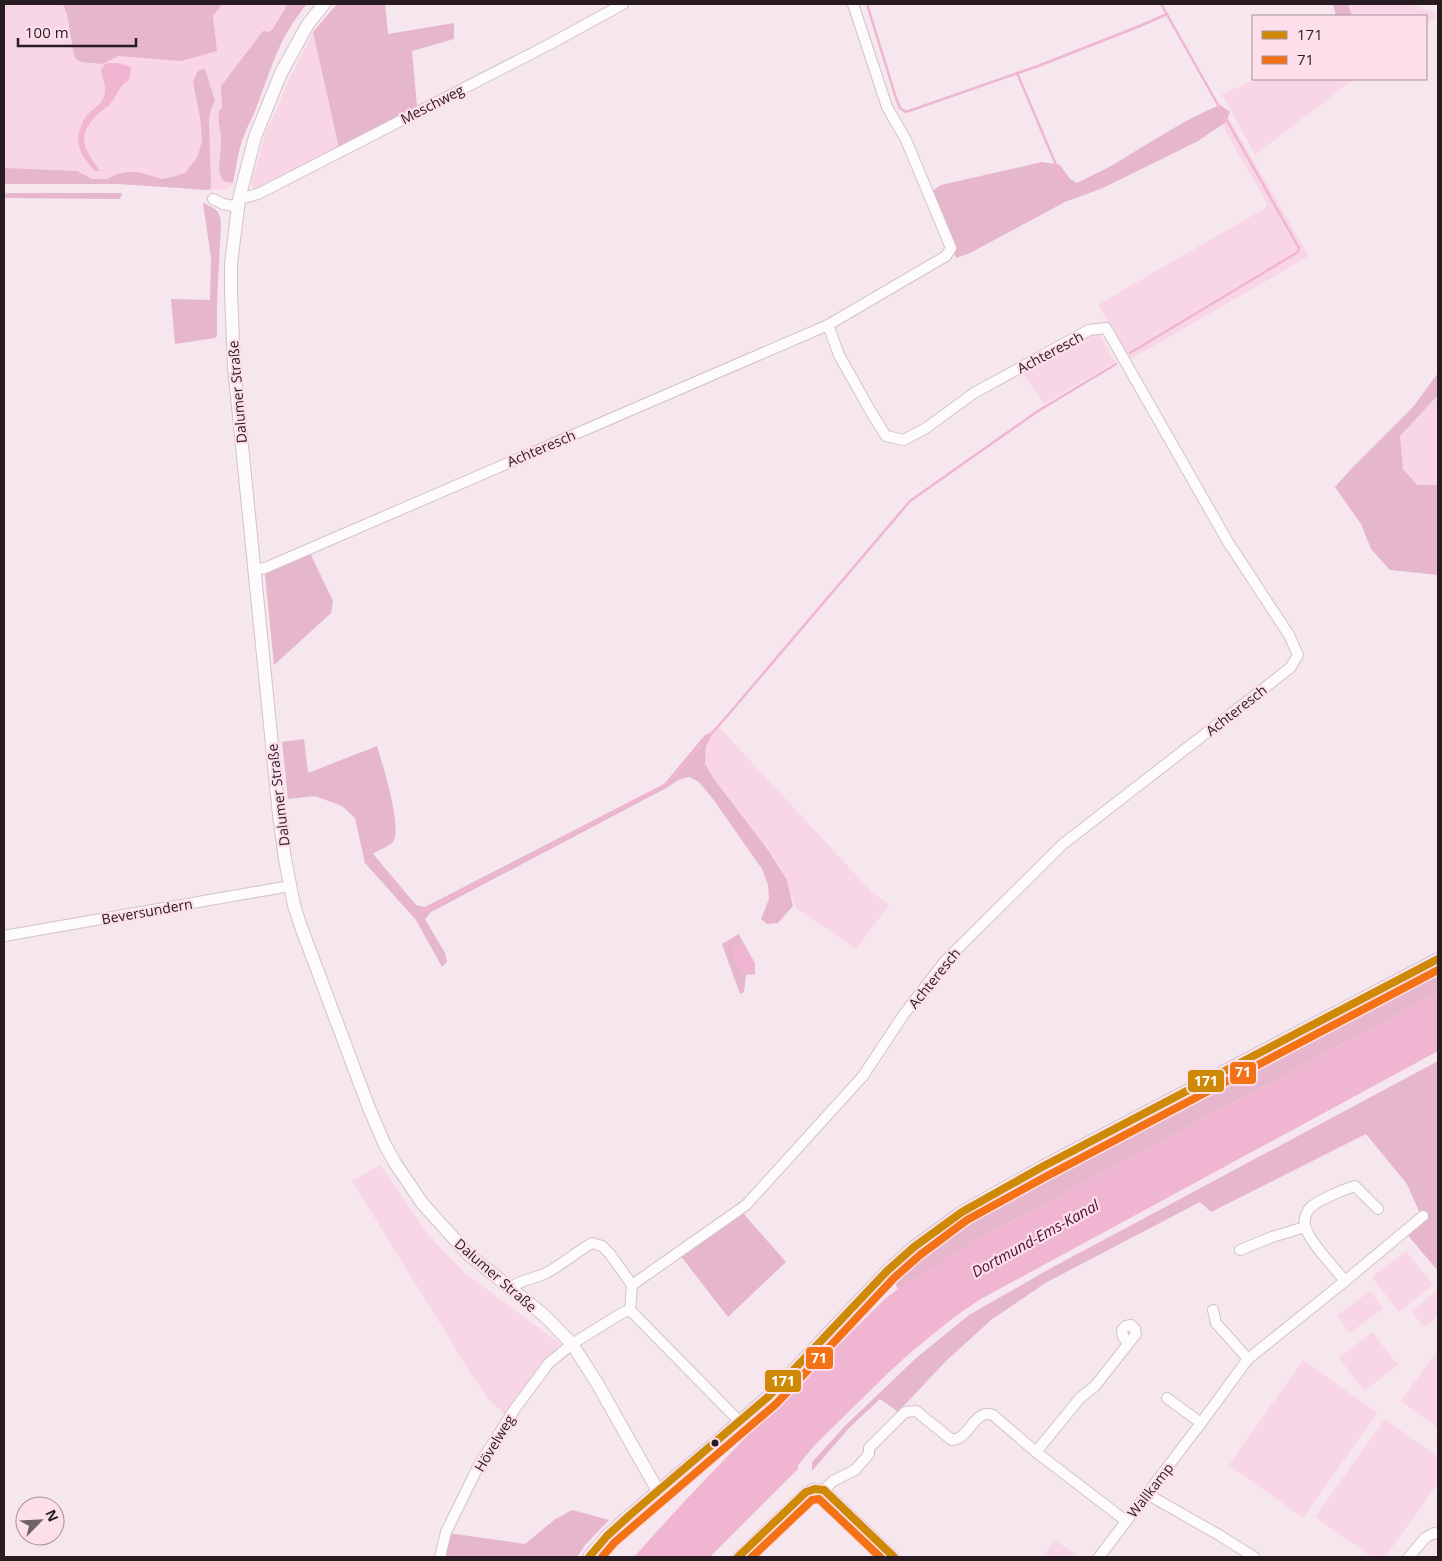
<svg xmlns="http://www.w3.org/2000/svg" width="1442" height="1561" font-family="'Open Sans',sans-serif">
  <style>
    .green { fill: #f9d6e5 }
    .forest { fill: #e6b6cc }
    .water { fill: #f0b5d0 }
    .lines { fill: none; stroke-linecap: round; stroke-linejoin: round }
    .stream { stroke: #f0b5d0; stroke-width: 2.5 }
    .minor-casing { stroke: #d2c3ca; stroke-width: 12 }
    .major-casing { stroke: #d2c3ca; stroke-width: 14 }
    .minor { stroke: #fefbfc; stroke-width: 10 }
    .major { stroke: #fefbfc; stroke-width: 12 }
    .bus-1-casing { stroke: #fddfec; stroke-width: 11 }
    .bus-2-casing { stroke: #fddfec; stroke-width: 11 }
    .bus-1 { stroke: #ce8a07; stroke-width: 8 }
    .bus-2 { stroke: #f47216; stroke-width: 8 }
    .bus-dot { fill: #281b21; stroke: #fddfec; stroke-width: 2 }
    .labels { text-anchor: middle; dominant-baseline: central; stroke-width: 4.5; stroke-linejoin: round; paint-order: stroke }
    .street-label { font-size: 14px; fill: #281b21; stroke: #fddfec }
    .water-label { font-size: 15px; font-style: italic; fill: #4f0c33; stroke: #fddfec }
    .line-badge { stroke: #fddfec; stroke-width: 2 }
    .badge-label { font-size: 14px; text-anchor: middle; font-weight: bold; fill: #fff }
  </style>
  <rect width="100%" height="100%" fill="#f6e6ed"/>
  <g class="green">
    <path d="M 4,4 L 307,4 C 279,37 273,64 258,103 C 254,115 247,126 243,138 C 238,152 236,168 233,183 L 230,187 L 225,189 L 209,190 L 118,184 L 4,184 Z"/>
    <path d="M 1348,4 L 1410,4 L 1434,13 L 1435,16 L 1426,25 L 1426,16 L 1352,16 Z"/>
    <path d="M 313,32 L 339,148 L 256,189 L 253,189 L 251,184 L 266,131 L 276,112 L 284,90 Z"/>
    <path d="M 1257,79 L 1354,79 L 1255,155 L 1222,94 Z"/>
    <path d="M 1228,117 L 1309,256 L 1131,359 L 1100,308 L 1099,304 L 1262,210 L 1266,207 L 1267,203 L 1222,125 L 1226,122 Z"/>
    <path d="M 1090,335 L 1100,335 L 1115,362 L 1044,404 L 1024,375 L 1028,368 Z"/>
    <path d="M 1438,395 L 1438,485 L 1417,485 L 1403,469 L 1400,436 Z"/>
    <path d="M 718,726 L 872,892 L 889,905 L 856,949 L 795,907 L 787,880 L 768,850 L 714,779 L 705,764 L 706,746 L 710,734 L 705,735 Z"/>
    <path d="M 380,1165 L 430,1237 L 465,1273 L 560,1344 L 505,1414 L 489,1400 L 470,1372 L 352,1181 Z"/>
    <path d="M 1406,1251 L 1433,1285 L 1399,1312 L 1372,1277 Z"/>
    <path d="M 1438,1290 L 1438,1316 L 1424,1327 L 1411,1311 Z"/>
    <path d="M 1370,1291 L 1383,1308 L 1350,1333 L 1337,1316 Z"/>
    <path d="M 1372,1332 L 1398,1365 L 1364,1391 L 1339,1358 Z"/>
    <path d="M 1438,1350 L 1438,1428 L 1401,1401 Z"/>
    <path d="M 1303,1360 L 1377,1413 L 1303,1518 L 1229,1465 Z"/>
    <path d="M 1385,1419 L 1438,1457 L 1438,1483 L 1385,1557 L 1372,1557 L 1315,1517 Z"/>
    <path d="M 1055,1540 L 1079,1557 L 1047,1557 L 1044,1555 Z"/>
  </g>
  <g class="forest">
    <path d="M 63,4 L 222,4 L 213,16 L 217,51 L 181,61 L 118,56 L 103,64 L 81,62 L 76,59 L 74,55 L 67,14 Z"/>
    <path d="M 288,4 L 307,4 C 279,37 273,64 258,103 C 254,115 247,126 243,138 C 238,152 236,168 233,183 C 230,182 225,183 222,179 C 216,171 222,149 221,139 C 221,130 217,121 219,111 L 222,108 L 221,86 L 263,31 L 269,32 L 272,30 Z"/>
    <path d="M 337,4 L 385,4 L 388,34 L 454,23 L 454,39 L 412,51 L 417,106 L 339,148 L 313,32 Z"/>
    <path d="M 1333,4 L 1348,4 L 1352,16 L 1336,16 Z"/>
    <path d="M 203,69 L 205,69 L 215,101 L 211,109 L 209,119 L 211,187 L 209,190 L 118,184 L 4,184 L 4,168 L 77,171 L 92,179 L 107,179 L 117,174 L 128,172 L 138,172 L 162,179 L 172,177 L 185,173 L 198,156 L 202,140 L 200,117 L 193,82 L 197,72 Z"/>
    <path d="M 1220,105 L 1230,112 L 1226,122 L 1198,141 L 1103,188 L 1065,202 L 970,253 L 956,258 L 932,191 L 941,185 L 1042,162 L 1060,165 L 1070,179 L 1077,183 C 1088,177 1100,172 1111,166 C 1147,145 1181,121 1220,105 Z"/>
    <path d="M 8,193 L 122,193 L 120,199 L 4,198 L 4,194 Z"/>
    <path d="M 203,203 C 216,209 220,210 221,224 L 217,303 L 217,336 L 215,338 L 175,344 L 171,299 L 210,300 L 211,258 Z"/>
    <path d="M 1438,373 L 1438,395 L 1400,436 L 1403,469 L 1417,485 L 1438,485 L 1438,575 L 1390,570 L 1371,549 L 1361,524 L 1335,487 L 1352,468 L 1413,407 Z"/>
    <path d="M 310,553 L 333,601 L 331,613 L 274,665 L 265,574 Z"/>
    <path d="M 710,734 L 710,739 L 706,746 L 705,764 L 714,779 L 768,850 L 787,880 L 793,906 L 778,923 L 767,924 L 761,919 L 769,899 L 768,885 L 762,869 L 713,799 L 699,782 L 689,777 L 678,780 L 668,787 L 431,912 L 425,919 L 445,953 L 447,962 L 442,967 L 416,920 L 365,863 L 355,818 L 342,806 L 315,796 L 288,799 L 282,742 L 304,739 L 308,773 L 377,746 C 382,763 403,828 393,842 C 388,847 378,850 373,854 L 416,905 L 425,907 L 664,784 L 705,735 Z"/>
    <path d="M 739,934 L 743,942 L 733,950 L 738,966 L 746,975 L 744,992 L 740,994 L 722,944 Z"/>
    <path d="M 1438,968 L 1438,993 L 972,1243 L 898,1289 L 895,1283 L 893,1274 L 900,1268 L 1044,1175 Z"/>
    <path d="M 1438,1061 L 1438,1271 L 1406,1233 L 1422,1218 L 1407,1184 L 1366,1134 L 1211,1212 L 1200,1202 L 1047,1282 L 991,1320 L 946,1361 L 898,1412 L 880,1399 L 849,1428 L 812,1471 L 812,1462 L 846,1425 L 915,1359 L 969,1315 L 1053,1267 Z"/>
    <path d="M 742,1212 L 786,1262 L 728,1317 L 680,1255 Z"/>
    <path d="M 572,1510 L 609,1520 L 585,1545 L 577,1557 L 443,1557 L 448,1533 L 525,1544 L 554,1520 Z"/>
  </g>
  <g class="water">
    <path d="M 108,63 L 117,63 L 131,67 L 129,80 C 119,85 117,96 110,104 C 106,109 102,110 98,114 C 75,136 84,148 100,171 L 95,171 C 82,156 74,146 81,126 C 82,122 86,116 89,113 C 96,107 104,103 105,92 C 106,84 102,78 101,70 L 104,65 Z"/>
    <path d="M 743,942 L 755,963 L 755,974 L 746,975 L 738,966 L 733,950 Z"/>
    <path d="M 1438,993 L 1438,1051 L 979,1300 L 953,1318 L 910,1353 L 888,1373 L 815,1445 L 798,1465 L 798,1469 L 710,1557 L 634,1557 C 714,1466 800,1383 886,1298 L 910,1280 L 972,1243 Z"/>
  </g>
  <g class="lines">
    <g class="stream">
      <path d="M 867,4 L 896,98 L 900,108 L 906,112 L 1038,66 L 1140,26 L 1167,14"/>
      <path d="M 1017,73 L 1065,186"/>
      <path d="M 1130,353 L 1298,252 L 1299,248 L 1161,4"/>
      <path d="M 419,914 L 667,784 L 728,715 L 910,501 L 1038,411 L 1116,364"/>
    </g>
    <defs>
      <g id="minor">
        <path d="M 213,199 L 223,204 L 238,207"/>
        <path d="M 239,199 L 258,194 L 550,44 L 623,4"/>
        <path d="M 254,570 L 265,568 L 828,325 L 946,256 L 951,248 L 906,140 L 887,107 L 853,4"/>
        <path d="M 4,936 L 290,886"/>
        <path d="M 1240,1250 L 1272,1237 L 1305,1227"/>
        <path d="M 1345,1281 C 1335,1268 1310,1243 1306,1228 C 1303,1221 1305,1215 1309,1209 C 1317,1200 1343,1190 1355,1186 L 1378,1209"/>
        <path d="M 632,1285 L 746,1205 L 863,1076 L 904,1014 L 946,960 L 1063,844 L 1290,668 L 1298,655 L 1289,635 L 1228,542 L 1106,328 L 1089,330 L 974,393 L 926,428 L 904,440 L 886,436 L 871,412 L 839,355 L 828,325"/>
        <path d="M 510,1288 C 520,1280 534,1279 546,1273 C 562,1265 576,1252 592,1243 L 602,1246 L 610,1254 L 632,1285 L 630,1310"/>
        <path d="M 1213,1310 L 1216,1323 L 1248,1359"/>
        <path d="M 1167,1398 L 1201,1423"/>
        <path d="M 1036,1452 L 1080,1398 L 1095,1386 L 1136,1334 L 1135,1329 L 1131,1325 L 1126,1326 L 1122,1330 L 1123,1337 L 1128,1343"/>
        <path d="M 824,1490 L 833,1481 L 855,1470 L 869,1454 L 869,1448 L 905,1412 L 916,1411 L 952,1440 C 970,1439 974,1408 993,1415 L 1036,1452 L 1126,1521"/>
        <path d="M 1147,1494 L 1219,1535 L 1254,1557"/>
        <path d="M 440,1557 L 446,1532 L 478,1467 L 514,1410 L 549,1363 L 572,1344 L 622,1313 L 630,1310 L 740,1422"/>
        <path d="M 738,1557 L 806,1492 C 813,1488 817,1488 824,1490 L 894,1557"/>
        <path d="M 1099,1557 L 1201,1423 L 1248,1359 L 1345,1281 L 1423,1216"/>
        <path d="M 1409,1557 L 1425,1538 L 1434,1533 L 1438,1534"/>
      </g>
      <g id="major">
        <path d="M 324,4 L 308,24 L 281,73 L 255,137 L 239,199 L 231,264 L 231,293 L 234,366 L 279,815 L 285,859 L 294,905 L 300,924 L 369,1108 L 384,1143 L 395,1163 L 422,1203 L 468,1254 L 545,1316 L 572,1344 L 597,1383 L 658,1491"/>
        <path d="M 589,1557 L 607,1536 L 630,1515 L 715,1443 L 769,1396 L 887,1271 L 914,1247 L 962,1212 L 1042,1167 L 1438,959"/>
      </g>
    </defs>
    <use href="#minor" class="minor-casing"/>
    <use href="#major" class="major-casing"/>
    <use href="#minor" class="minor"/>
    <use href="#major" class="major"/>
    <defs>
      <g id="bus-1">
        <path d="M 589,1557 L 607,1536 L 630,1515 L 769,1396 L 887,1271 L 914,1247 L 962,1212 L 1042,1167 L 1438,959"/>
        <path d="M 738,1557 L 806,1492 L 815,1489 L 824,1490 L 894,1557"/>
      </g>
      <g id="bus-2">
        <path d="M 602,1557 L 614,1543 L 637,1523 L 776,1404 L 894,1278 L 920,1255 L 967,1220 L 1047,1176 L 1438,970"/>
        <path d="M 752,1557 L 812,1500 L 819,1499 L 880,1557"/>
      </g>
    </defs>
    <use href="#bus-1" class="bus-1-casing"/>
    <use href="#bus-2" class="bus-2-casing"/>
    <use href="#bus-1" class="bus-1"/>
    <use href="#bus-2" class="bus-2"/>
  </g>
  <circle class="bus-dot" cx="715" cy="1443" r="4.5"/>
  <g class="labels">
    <g class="street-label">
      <text transform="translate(432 104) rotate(-27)">Meschweg</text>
      <text transform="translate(1050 352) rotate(-28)">Achteresch</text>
      <text transform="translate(237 392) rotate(-95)">Dalumer Straße</text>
      <text transform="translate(541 448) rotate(-23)">Achteresch</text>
      <text transform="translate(1236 710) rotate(-38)">Achteresch</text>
      <text transform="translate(278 795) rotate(-97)">Dalumer Straße</text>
      <text transform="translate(147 911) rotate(-10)">Beversundern</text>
      <text transform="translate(934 978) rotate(-51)">Achteresch</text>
      <text transform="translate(496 1275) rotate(41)">Dalumer Straße</text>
      <text transform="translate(494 1443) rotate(-59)">Hövelweg</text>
      <text transform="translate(1150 1490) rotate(-52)">Wallkamp</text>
    </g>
    <g class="water-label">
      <text transform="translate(1035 1238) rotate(-29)">Dortmund-Ems-Kanal</text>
    </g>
  </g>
  <g class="line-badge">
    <rect x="1229" y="1061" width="28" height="24" rx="5" fill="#f47216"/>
    <rect x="1187" y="1069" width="38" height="24" rx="5" fill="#ce8a07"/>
    <rect x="805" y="1346" width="29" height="24" rx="5" fill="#f47216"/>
    <rect x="764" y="1369" width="38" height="24" rx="5" fill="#ce8a07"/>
  </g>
  <g class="badge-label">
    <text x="1243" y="1077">71</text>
    <text x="1206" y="1086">171</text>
    <text x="819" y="1363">71</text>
    <text x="783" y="1386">171</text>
  </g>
  <rect width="1442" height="1561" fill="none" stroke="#281b21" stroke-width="10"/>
  <rect x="1252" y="15" width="175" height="65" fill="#fddfec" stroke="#a8919b"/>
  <rect x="1262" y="31" width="25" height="8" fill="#ce8a07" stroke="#a8919b"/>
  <text x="1297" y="40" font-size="15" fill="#281b21">171</text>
  <rect x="1262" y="56" width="25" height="8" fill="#f47216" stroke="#a8919b"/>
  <text x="1297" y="65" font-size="15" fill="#281b21">71</text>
  <g transform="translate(40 1521) rotate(66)"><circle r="24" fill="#fddfec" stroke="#a8919b"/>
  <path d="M0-4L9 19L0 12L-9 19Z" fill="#706268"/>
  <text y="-8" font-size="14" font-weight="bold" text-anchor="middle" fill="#281b21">N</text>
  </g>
  <path d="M18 38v8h118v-8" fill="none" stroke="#281b21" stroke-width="2.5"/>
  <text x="25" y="38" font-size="15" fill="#281b21" stroke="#fddfec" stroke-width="4" paint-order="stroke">100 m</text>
</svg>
